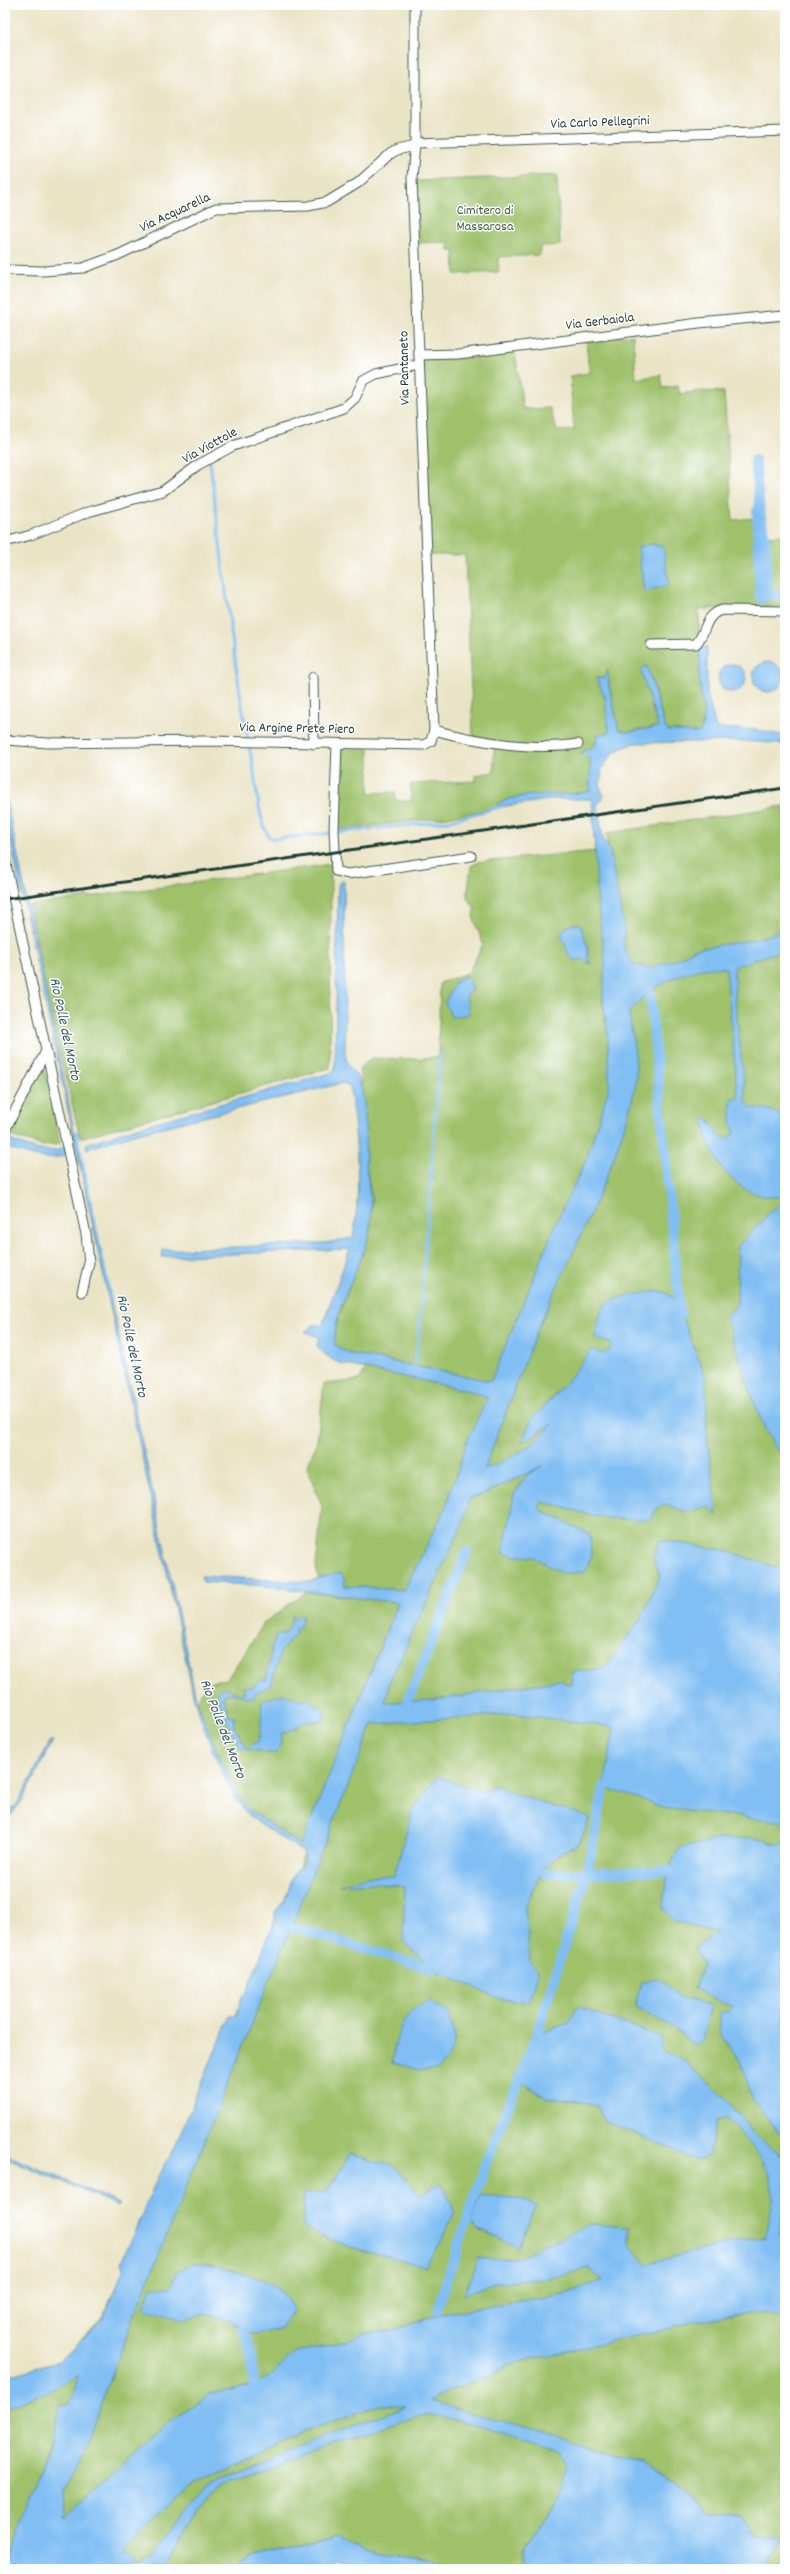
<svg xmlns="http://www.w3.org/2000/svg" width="790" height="2574" font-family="Dekko,sans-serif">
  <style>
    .green { fill: #9ec16b; stroke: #5e7f50 }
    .water { fill: #80bef3; stroke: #507e94; fill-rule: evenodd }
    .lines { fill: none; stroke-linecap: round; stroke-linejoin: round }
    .stream { stroke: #80bef3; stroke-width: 3 }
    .canal { stroke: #80bef3; stroke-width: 10 }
    .minor-casing { stroke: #3d564a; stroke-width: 11 }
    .minor { stroke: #fff; stroke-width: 9 }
    .rail { stroke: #1f3d34; stroke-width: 3 }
    .labels { text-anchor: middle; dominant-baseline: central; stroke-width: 3; stroke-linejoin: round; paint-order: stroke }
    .street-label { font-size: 14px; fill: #1f3d34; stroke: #fff }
    .park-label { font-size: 14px; fill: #456544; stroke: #fff }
    .water-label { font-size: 15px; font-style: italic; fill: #375d64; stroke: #fff }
  </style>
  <rect width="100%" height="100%" fill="#fff"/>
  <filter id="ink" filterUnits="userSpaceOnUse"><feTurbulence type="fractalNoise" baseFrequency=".025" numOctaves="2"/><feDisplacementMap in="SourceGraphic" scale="8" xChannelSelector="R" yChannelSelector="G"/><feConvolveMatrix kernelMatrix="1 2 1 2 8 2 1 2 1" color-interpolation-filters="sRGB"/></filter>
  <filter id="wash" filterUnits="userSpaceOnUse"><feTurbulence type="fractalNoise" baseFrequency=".012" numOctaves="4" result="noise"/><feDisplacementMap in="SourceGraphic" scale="16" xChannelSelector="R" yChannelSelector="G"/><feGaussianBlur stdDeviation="0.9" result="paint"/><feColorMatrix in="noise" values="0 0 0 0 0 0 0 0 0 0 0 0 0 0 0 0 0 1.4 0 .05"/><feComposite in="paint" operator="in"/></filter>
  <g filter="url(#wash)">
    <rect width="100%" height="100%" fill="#eae4c6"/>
    <g class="green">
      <path d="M 557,175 L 560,245 L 540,246 L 540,255 L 498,257 L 499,272 L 455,274 L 454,251 L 449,251 L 449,242 L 418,243 L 416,181 Z"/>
      <path d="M 633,335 L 636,379 L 661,375 L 663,388 L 678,386 L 680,394 L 701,391 L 724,392 L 733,520 L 755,518 L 758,536 L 785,535 L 785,607 L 699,609 L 700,664 L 704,719 L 700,732 C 691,735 679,729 669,731 L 665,728 L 651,677 L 650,697 L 658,727 L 628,732 L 619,730 L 609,686 L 608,671 L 605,678 L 597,678 L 605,697 L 609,733 L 598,734 L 595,746 L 581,753 L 590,759 C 591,771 588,779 592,791 C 560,797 528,792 497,804 L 500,807 L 448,817 L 337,830 L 340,748 L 369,749 L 369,793 L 395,792 L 396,801 L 412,801 L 410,784 L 476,781 L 476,775 L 494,772 L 494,746 L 473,735 L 465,555 L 428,555 L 422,360 L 483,357 L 515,351 L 523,409 L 550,408 L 557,431 L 574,430 L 570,376 L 589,373 L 586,339 Z"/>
      <path d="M 785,806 L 785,2560 L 777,2569 L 766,2569 L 779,2538 L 752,2535 L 738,2515 L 711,2514 L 687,2494 L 640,2461 L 552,2502 L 541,2526 L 523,2549 L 527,2569 L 447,2569 L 426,2560 L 364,2552 L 339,2539 L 299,2550 L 258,2555 L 237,2569 L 165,2569 L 197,2513 L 188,2510 L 150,2559 L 138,2568 L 126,2552 L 113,2569 L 5,2569 L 5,2379 L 59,2363 L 101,2319 L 222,2060 L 429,1541 L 404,1590 L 344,1586 L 333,1575 L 328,1578 L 318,1577 L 316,1566 L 322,1506 L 307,1468 L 317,1441 L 324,1384 L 359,1380 L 366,1369 L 462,1389 L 488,1397 L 491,1381 L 348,1353 L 335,1345 L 334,1335 L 342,1307 L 369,1235 L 372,1202 L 366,1163 L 364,1106 L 359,1068 L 372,1058 L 413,1059 L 438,1057 L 440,983 L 469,972 L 483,944 L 473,916 L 475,908 L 467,898 L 471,866 L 478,862 L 595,851 L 605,961 L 603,1002 L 608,1036 L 622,1048 L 607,833 Z"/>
      <path d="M 331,864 L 330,1068 L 80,1138 L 46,992 L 30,905 Z"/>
      <path d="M 43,1063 L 60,1144 L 43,1146 L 8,1135 Z"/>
      <path d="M 306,1592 L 398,1602 L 302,1845 L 243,1808 L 219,1764 L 197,1702 L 205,1683 L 227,1679 L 265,1622 Z"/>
    </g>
    <g class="water">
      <path d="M 652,544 L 663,547 L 669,585 L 644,592 L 638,547 Z"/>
      <path d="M 707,647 L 707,693 L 716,728 L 758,730 L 785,736 L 785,744 L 743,741 L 635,743 L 615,751 L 602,768 L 600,787 L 604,796 L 597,805 L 603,838 L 610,851 L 624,928 L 624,948 L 633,964 L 649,968 L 678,959 L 694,949 L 752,940 L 785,930 L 785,949 L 734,967 L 735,1000 L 746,1102 L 752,1108 L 766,1109 L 785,1116 L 785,1196 C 741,1205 704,1157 704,1116 L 710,1120 L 719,1136 L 728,1139 L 735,1132 L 731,1124 L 731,1098 L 738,1099 L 726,968 C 691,965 650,984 629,1013 C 632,1032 639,1070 635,1088 C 617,1168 574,1247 541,1322 C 520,1370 504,1420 484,1469 C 507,1462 538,1443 552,1424 L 521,1443 L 531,1420 L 566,1383 L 592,1349 L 603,1354 L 610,1350 L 611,1343 L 595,1339 C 597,1328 599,1315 605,1305 C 611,1297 654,1290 664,1292 C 668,1293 672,1297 675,1299 L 706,1378 L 707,1438 L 717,1516 L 709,1506 L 685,1512 L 664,1504 L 657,1508 L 651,1520 C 633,1519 612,1520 595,1516 C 577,1512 560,1505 541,1502 L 539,1509 L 590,1534 L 591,1557 L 585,1572 L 562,1573 L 534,1557 L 515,1556 L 503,1553 L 514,1494 L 527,1475 L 542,1466 L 482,1495 L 470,1498 L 462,1525 L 390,1681 L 385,1702 L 435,1700 L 561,1680 L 570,1686 L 573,1672 L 605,1668 L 641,1618 L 660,1576 L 653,1558 L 660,1540 L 723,1550 L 785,1570 L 785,1822 L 662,1807 L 604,1787 L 614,1727 L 515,1714 L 373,1724 L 129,2329 L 80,2460 L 63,2490 L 64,2517 L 166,2425 L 210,2394 L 254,2385 L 267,2379 L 295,2352 L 345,2343 L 365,2332 L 391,2331 L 441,2314 L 559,2295 L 602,2280 L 589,2268 L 551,2278 L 489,2284 L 464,2296 L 477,2259 L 516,2258 L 590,2224 L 629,2227 L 629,2244 L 646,2265 C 686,2253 724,2243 765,2237 C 768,2225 772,2212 773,2201 C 774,2165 748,2142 726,2117 L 717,2120 L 709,2155 L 698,2160 L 605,2121 L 597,2107 L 578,2100 L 549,2099 L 520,2081 L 537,2033 L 569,2023 L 577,2006 L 660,2037 L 662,2052 L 681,2058 L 725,2098 L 758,2138 L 780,2155 L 782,2137 L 753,2100 L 740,2061 L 720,2032 L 720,2013 L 734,2007 L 694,1989 L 703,1964 L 694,1948 L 717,1933 L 676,1922 L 663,1909 L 666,1877 L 678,1849 L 718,1839 L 760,1839 L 777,1845 L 785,1842 L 785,2203 L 778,2235 L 785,2234 L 785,2316 L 737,2313 L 510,2364 C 486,2384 455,2384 430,2402 L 491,2419 L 551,2432 L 597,2451 L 640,2461 L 687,2494 L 711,2514 L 738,2515 L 752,2535 L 780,2538 L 766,2569 L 527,2569 L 523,2549 L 541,2526 L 569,2467 L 559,2451 L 449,2418 L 424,2414 L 408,2419 L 230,2479 L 218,2488 L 197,2513 L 165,2569 L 5,2569 C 5,2539 22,2512 35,2486 C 47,2460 56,2432 61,2404 L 67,2404 L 72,2396 L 77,2375 L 50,2391 L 5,2409 L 5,2377 L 60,2361 L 101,2321 L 124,2269 L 121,2263 L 162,2167 L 170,2158 L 230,2016 L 236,2016 L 242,1997 L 246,1993 L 275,1920 L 275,1912 L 284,1901 L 294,1874 L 305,1861 L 303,1852 C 286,1840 266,1830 250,1816 C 225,1794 206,1731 194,1699 L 5,815 L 5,794 L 94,1227 L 131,1389 L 196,1698 L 217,1752 L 242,1802 L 252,1812 L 301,1845 L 398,1603 L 265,1586 L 203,1582 L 201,1576 L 310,1582 C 319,1577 331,1575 341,1573 L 345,1580 L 344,1586 L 404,1590 L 445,1509 L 465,1449 L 464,1447 L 488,1397 L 462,1389 L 342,1364 C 331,1360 325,1355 317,1346 L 319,1337 L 305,1332 L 315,1324 L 322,1326 L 350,1249 L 162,1257 L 163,1250 L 325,1243 L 353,1238 C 362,1187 356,1136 350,1086 L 343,1083 L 134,1134 L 87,1149 L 86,1144 L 131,1129 L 331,1073 L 335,1070 L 338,885 L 342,879 L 344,881 L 345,1051 C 347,1071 355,1069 360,1083 C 368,1108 364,1136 366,1162 C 368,1187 374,1209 369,1234 C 361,1270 332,1307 335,1345 L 348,1353 L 491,1381 L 557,1221 L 586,1160 L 609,1087 L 608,1036 L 603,1002 L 605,961 L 598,908 L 592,799 L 555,799 L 500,807 L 497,804 C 526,789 561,798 591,791 C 588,779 591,771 590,759 L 580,753 L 595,746 L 598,734 L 609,733 L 605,697 L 596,678 L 605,678 L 608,670 L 609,686 L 619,730 L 628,732 L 658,727 L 642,674 L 641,669 L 647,666 L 665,728 L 669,731 C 679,729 691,735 700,732 L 704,719 L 699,675 L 701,648 ZM 381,2405 L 406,2407 L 248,2464 L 217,2479 L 188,2509 L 150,2559 L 138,2568 L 126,2552 L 122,2557 C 173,2473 293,2435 381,2405 Z"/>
      <circle cx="768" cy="677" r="15"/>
      <circle cx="732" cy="678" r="14"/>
      <path d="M 573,924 L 580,924 L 588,947 L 588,959 L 591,964 L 582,959 L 575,961 L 569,956 L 561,934 L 565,928 Z"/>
      <path d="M 467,976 L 472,990 L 466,995 L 469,1014 L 451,1017 L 445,1002 L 456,981 Z"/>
      <path d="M 5,1138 C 22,1144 49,1159 66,1146 L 66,1154 C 50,1164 22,1153 5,1147 Z"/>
      <path d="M 785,1201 L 785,1459 C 759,1436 740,1354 726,1318 L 737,1304 L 738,1246 L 770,1212 Z"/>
      <path d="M 293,1615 L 295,1619 L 300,1615 L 303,1616 L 300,1627 L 295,1629 L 296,1633 L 281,1651 L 271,1686 L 255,1693 L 254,1698 L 227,1693 L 223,1696 L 228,1715 L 234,1717 L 235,1721 L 233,1724 L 247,1748 L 258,1741 C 262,1729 261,1715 262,1701 L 283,1694 L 296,1699 L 308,1699 L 325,1711 L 324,1721 L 303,1722 L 298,1727 L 281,1734 L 281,1743 L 276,1754 L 240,1748 L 222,1711 L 217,1691 L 225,1688 L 237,1693 L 245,1693 L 243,1687 L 252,1688 L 262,1680 L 266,1680 L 272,1646 L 277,1634 L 284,1634 L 290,1627 Z"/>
      <path d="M 51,1740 L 53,1741 L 22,1801 L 5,1823 L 5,1819 L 19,1801 Z"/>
      <path d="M 438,1775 L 457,1784 L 483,1791 L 498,1785 L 516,1795 L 590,1817 L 579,1845 L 561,1852 L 541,1872 L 525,1907 L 530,1963 L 538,1971 L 528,2003 L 500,1999 L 433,1969 L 403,1941 L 405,1887 L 377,1883 L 339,1885 L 367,1876 L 394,1876 L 412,1812 Z"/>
      <path d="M 658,1978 L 684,2000 L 711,2005 L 702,2042 L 694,2045 L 668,2024 L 635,2007 L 641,1982 Z"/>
      <path d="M 430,2001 L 449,2013 C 457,2040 458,2050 437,2070 L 419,2070 L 393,2063 C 394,2036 403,2009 430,2001 Z"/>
      <path d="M 5,2154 L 120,2204 L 118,2206 L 5,2158 Z"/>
      <path d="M 350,2154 L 393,2166 L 420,2195 L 439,2184 L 446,2190 L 454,2211 L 440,2243 L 425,2266 C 387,2257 336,2247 303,2226 L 304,2194 L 327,2193 Z"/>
      <path d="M 481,2196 L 525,2200 L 536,2206 L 518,2247 L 478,2230 L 471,2223 Z"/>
      <path d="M 192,2263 C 214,2264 266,2276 281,2291 C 286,2296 290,2303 294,2309 L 280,2330 L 254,2334 L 230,2321 L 205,2313 L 183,2320 L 143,2308 L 151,2287 L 171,2287 L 178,2271 Z"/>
      <path d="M 339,2539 L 364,2552 L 426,2560 L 447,2569 L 350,2569 L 331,2564 L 330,2569 L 237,2569 L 258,2555 L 299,2550 Z"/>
    </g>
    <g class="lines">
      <g class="stream">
        <path d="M 210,462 C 223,564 233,666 253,766 C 256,786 259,821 269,837 L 273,839 L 448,821 L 500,807"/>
        <path d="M 76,1132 L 111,1301"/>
        <path d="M 414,1367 L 419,1333 L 440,1053"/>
      </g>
      <g class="canal">
        <path d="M 755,460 L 760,511"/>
        <path d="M 757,511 L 760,511 L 766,546 L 767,594 L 762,599 L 760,595 Z"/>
        <path d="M 767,594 L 785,595"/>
        <path d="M 650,993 L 680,1314"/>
        <path d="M 408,1701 L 467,1552"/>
        <path d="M 546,1874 L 669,1871"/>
        <path d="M 292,1927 L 433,1969"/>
        <path d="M 437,2310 L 485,2167 L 537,2033 L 587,1873 L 604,1787"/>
        <path d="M 243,2328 L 251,2356 L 254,2385"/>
      </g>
    </g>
  </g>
  <g filter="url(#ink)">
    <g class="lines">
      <defs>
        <g id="minor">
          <path d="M 415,5 L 415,143 L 412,178 L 434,730"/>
          <path d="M 415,143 L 785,131"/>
          <path d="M 5,270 L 43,271 L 83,268 L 118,255 L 216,208 L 308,206 L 327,202 L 358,183 L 390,154 L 397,150 L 415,146"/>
          <path d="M 419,355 L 458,354 L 699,323 L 785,315"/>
          <path d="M 5,542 L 31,535 L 88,512 L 163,491 L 198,465 L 233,446 L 344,408 L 355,398 L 363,381 L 376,374 L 418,365"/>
          <path d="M 651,645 L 696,644 C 707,632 704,615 722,610 L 785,611"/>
          <path d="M 313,677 L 314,744"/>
          <path d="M 5,740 L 48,743 L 205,741 L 424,745 L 431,741 L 434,730 C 477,742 534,751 578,744"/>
          <path d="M 337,744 L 334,830 L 336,871 L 348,874 L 471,856"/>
          <path d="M 5,860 L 86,1234 L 89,1263 L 82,1292"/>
          <path d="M 5,1130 L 46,1051"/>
        </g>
      </defs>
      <use href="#minor" class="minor-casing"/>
      <use href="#minor" class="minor"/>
      <path class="rail" d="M 5,899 L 785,788"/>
    </g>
  </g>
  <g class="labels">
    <g class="street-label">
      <text transform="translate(600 123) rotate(-2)">Via Carlo Pellegrini</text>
      <text transform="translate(175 213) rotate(-25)">Via Acquarella</text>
      <text transform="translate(600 322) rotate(-7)">Via Gerbaiola</text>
      <text transform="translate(405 368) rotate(-91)">Via Pantaneto</text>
      <text transform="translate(210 446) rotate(-29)">Via Viottole</text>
      <text transform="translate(297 729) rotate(1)">Via Argine Prete Piero</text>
    </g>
    <g class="park-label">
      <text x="485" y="211">Cimitero di<tspan x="485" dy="16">Massarosa</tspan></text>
    </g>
    <g class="water-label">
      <text transform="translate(64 1029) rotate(78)">Rio Polle del Morto</text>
      <text transform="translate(131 1346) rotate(78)">Rio Polle del Morto</text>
      <text transform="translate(222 1729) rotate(69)">Rio Polle del Morto</text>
    </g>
  </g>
  <rect width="790" height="2574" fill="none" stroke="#fff" stroke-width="20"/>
</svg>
